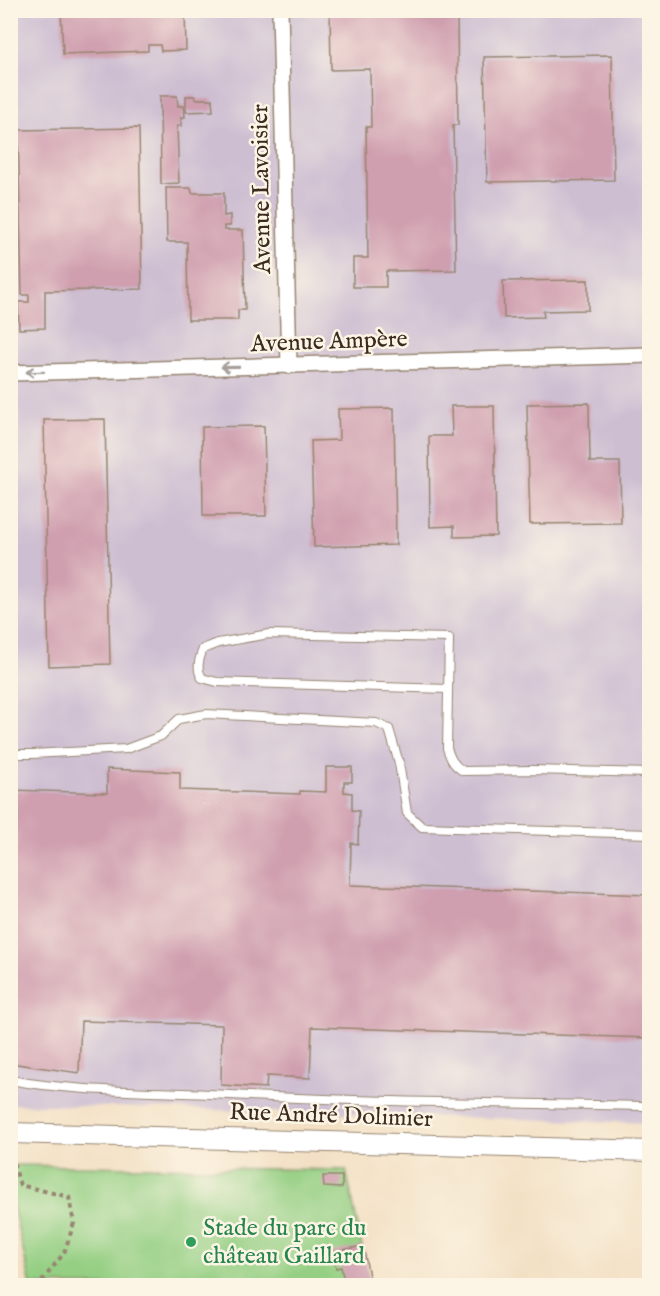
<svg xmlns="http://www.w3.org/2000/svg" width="660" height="1296" font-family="'IM FELL English',serif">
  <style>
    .industrial { fill: #cdbed2 }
    .green { fill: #94cf83; stroke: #687c50; stroke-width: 1.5 }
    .building { fill: #cf9eaf }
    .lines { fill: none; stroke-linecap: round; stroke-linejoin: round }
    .service-casing { stroke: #978571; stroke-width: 10 }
    .minor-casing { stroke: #978571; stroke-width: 18 }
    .tertiary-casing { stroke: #978571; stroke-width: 22 }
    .path { stroke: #978571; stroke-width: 4; stroke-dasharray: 4.5 4.5; stroke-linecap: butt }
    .service { stroke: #fff; stroke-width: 8 }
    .minor { stroke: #fff; stroke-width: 15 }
    .tertiary { stroke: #fff; stroke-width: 20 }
    .oneway { stroke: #a79f9a }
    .leisure-dot { fill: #2e9e5b; stroke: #fcf5e5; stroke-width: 2 }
    .labels { text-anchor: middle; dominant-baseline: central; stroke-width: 5; stroke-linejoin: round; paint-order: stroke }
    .street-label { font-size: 24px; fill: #3b2a1e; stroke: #fcf5e5 }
    .leisure-label { font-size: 24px; fill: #27864d; stroke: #fcf5e5; text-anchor: start }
  </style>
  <rect width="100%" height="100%" fill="#fcf5e5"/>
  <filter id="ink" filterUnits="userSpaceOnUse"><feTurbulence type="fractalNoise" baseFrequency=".0167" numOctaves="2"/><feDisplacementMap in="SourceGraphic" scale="12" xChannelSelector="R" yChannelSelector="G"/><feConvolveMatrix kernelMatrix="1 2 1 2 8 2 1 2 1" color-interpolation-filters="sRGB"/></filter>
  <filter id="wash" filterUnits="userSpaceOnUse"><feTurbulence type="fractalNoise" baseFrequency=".008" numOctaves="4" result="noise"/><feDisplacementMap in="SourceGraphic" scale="24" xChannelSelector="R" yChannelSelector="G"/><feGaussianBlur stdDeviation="1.35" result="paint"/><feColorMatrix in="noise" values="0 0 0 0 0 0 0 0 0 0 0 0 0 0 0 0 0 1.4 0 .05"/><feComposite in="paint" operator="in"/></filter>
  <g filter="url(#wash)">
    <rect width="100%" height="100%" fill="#f3e0c4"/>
    <path class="industrial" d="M 11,11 L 649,11 L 649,1123 L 11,1104 Z"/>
    <path class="green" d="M 10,1165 L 346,1170 L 370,1285 L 31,1285 L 11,1198 Z"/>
    <g id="blocks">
      <g class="building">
        <path d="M 61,10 L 185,10 L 186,50 L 161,51 L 160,45 L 148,45 L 148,51 L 63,54 Z"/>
        <path d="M 330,10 L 457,10 L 458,125 L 453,125 L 456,270 L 386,271 L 386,287 L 353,287 L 353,258 L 368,258 L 366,127 L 371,127 L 370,69 L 331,70 Z"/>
        <path d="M 612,55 L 614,180 L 487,182 L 484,57 Z"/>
        <path d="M 160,96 L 177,96 L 178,106 L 184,106 L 185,117 L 181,117 L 181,126 L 177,126 L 179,183 L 161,184 Z"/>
        <path d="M 186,96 L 195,96 L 195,99 L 212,99 L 213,111 L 186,112 Z"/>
        <path d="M 139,128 L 142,289 L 45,291 L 45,328 L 19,329 L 18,302 L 29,302 L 29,295 L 22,295 L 18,130 Z"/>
        <path d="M 166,188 L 191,188 L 192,193 L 224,193 L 224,216 L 230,215 L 230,226 L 224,226 L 224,230 L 243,230 L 245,310 L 238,310 L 238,320 L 188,320 L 187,242 L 167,242 Z"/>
        <path d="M 588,280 L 588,310 L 543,311 L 544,317 L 504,318 L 503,281 Z"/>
        <path d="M 589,403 L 590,462 L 620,462 L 621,523 L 530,524 L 527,404 Z"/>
        <path d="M 451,406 L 494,406 L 496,536 L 454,537 L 454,526 L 430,527 L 429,436 L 452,436 Z"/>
        <path d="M 394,408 L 396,545 L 314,547 L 311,441 L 339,440 L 338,409 Z"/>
        <path d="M 105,419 L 110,664 L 49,666 L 44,420 Z"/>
        <path d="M 264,426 L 266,516 L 203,516 L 202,427 Z"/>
        <rect x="646" y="549" width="4" height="13"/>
        <path d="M 326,767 L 352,767 L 352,782 L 344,782 L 344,792 L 352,793 L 352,810 L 359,811 L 358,844 L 351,843 L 350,885 L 650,895 L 650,1038 L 312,1027 L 310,1078 L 267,1076 L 266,1088 L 221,1085 L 222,1025 L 81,1021 L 79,1073 L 10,1063 L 10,790 L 107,793 L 107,769 L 180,772 L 180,790 L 300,794 L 300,791 L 326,792 Z"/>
        <path d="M 323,1176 L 342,1176 L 342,1188 L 324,1187 Z"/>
        <path d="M 363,1246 L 371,1286 L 339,1286 L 339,1283 L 344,1281 L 341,1267 L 336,1268 L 332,1252 Z"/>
      </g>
    </g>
  </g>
  <g filter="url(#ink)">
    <use href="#blocks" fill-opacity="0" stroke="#978571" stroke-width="1.5"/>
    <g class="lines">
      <defs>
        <g id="service">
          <path d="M 448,689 L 217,682 L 202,678 C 196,669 199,659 203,649 L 218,643 L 269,634 L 449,638 L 447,748 C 450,758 453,765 463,771 L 532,770 L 650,773"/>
          <path d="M 10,754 L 32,754 L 126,749 L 161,736 L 179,719 L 206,714 L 376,723 L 389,729 L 399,763 L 407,813 L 422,827 L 650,834"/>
          <path d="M 10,1080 C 76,1092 143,1091 209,1094 C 356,1102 503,1103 650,1106"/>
        </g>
        <g id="minor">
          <path d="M 280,10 L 289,366"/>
          <path d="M 10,373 L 650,355"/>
        </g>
        <path id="tertiary" d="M 10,1133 L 650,1151"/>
      </defs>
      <use href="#service" class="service-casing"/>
      <use href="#minor" class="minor-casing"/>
      <use href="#tertiary" class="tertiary-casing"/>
      <path class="path" d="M 11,1155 L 20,1185 L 69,1197 L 74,1223 L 64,1253 L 38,1286"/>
      <use href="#service" class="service"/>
      <use href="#minor" class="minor"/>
      <use href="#tertiary" class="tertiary"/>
    </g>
    <defs><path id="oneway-shaft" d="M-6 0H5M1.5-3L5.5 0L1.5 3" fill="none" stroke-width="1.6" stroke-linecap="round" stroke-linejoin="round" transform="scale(1.5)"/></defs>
    <g class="oneway">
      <use href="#oneway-shaft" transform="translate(230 367) rotate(179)"/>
      <use href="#oneway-shaft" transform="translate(35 372) rotate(179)"/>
    </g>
  </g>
  <circle class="leisure-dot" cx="191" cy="1242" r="6"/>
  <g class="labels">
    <g class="street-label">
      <text transform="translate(262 189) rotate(-91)">Avenue Lavoisier</text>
      <text transform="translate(329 342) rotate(-2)">Avenue Ampère</text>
      <text transform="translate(331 1116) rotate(2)">Rue André Dolimier</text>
    </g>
    <g class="leisure-label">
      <text x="203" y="1228">Stade du parc du<tspan x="203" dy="28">château Gaillard</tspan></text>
    </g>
  </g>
  <rect width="660" height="1296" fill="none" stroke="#fcf5e5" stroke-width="36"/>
</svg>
